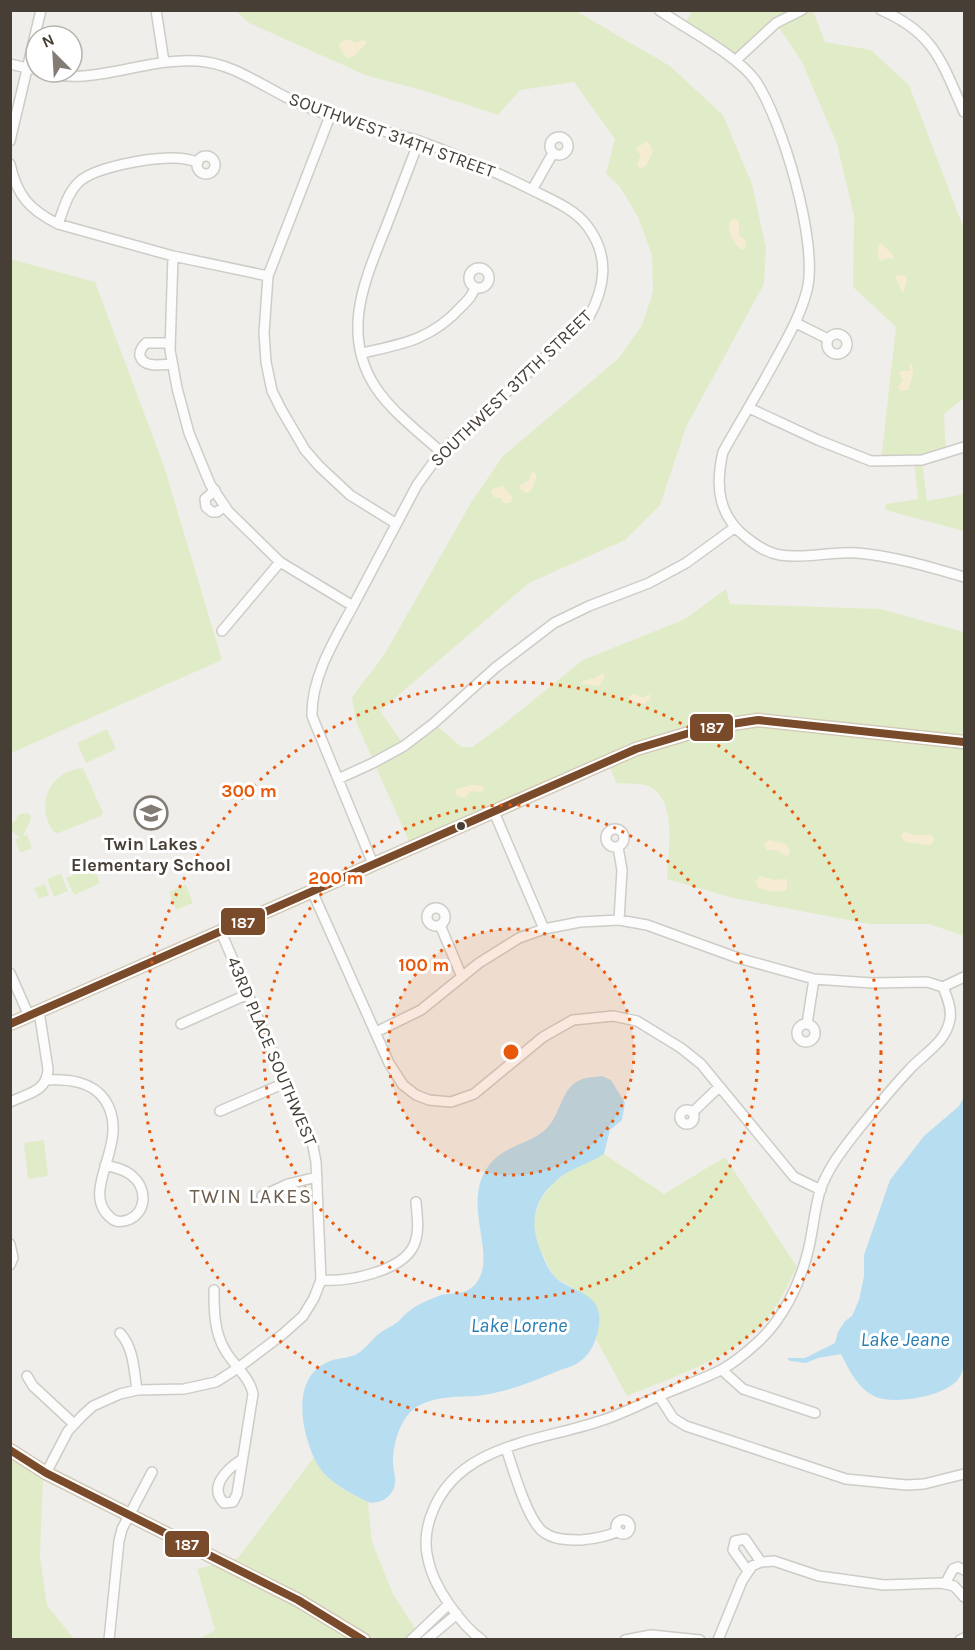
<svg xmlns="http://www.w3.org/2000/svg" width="975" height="1650" font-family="Karla,sans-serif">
<rect width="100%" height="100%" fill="#f0eeea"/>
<path fill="#e0ecc8" d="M236,11H576L670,66L723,115L752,184L766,248L764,284L686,427L660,505L625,540L529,583L380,711L404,745L434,723L461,747H472L500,727L583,660L685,619L726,589L730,604L880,609L964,632V936L929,924H869L780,907L733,898L667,879C668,852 679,795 645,785C636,783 625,784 616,783L608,762L412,848L356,722L352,697L384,655L472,501L503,456L619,358L642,325L653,292L652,255L638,217L620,187L606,174L615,139L574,82L520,90L498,115L422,90L368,76L249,23Z
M692,11H788L791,16L802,11H813L825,42L871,50L909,85L964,229V398L944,414L946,454L922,461L927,501L964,494V531L885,510L886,504L918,499L914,461H881L896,327L853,287L854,216L837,144L802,62L776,23L736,60L683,27Z
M10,259L95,282L164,466L222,660L11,753Z
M107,729L116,749L86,763L77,743Z
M83,768L103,813L101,816L58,833L54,832C34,805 50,771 83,768Z
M24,813L30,814L31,819L23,836L27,835L32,848L20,853L15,840L20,838L11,830V823L15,821L18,815Z
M93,866L100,883L74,895L66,878Z
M61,874L68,891L54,897L47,879Z
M45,884L49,895L39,899L34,888Z
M186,885L193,903L176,910L169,892Z
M44,1140L48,1176L28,1179L24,1143Z
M604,1154L664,1194L725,1157L797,1267C789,1282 782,1298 772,1312C741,1356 675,1376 627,1396L596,1339L599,1322L586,1295L556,1278L550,1270L535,1238L533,1218L541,1199L554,1182L569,1171Z
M314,1457C326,1483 343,1489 368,1502L372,1542L393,1594L422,1639H199L215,1630L197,1569L238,1558Z
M10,1458L43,1478L40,1556L47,1605L74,1639H11Z"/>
<path fill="#f6ecd3" d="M347,39L355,43L363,40L367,42L354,56L348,58L344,55L339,46L341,42Z
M646,141L649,143L653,151L646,166L640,169L637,165L641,156L636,149Z
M734,218L739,222V235L745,240L746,246L743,250C734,246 729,234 729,223Z
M881,243L894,256L893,259L887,258L882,261L878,258V246Z
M897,275L905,276L907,279L904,292L901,291L898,282L895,279Z
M912,364L913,375L908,390L901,391L898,387L903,380L899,373L902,371H910L909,365Z
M534,472L537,476C534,482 534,491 526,493L520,489L519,486L529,480L531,473Z
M503,486L513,498L510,503H504L500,498L494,497L491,493L492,489Z
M603,673L605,677L599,686L582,684L583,681L595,678Z
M635,694L643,698L649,694L651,698L644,704L629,701V696Z
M471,785L483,786L484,790L480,792L471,791L464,798L455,795L457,789Z
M904,831L913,835H932L934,840L931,845H928L906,842L901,837Z
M769,840L786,844L790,850L789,855L786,856L776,850H767L764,844Z
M760,876L774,880L787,879V889L784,891L773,892L758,888L756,881Z"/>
<path fill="#b7ddf1" d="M602,1076L611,1080L625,1103L622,1120L610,1130L604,1154C589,1164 570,1168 557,1180C532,1201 529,1225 542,1254C545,1262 549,1271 555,1277C567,1289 587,1290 596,1305C602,1316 599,1330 595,1341C592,1349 587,1357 579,1362C573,1367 565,1368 558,1371C532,1382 505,1393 476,1396C458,1397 439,1396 422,1404C402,1412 393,1441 393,1462C393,1469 396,1477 395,1484C393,1497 379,1505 368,1502C329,1482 316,1475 305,1431C299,1404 301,1372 330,1361C340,1357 351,1359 360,1352C367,1347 372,1339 380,1333C385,1329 393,1326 399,1321C406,1313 413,1307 424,1302C429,1300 435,1297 441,1295C455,1292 467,1296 477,1282C497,1254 462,1206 487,1168C502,1145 530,1145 547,1128C561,1114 561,1088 580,1080C587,1077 595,1077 602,1076Z
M964,1097V1365C963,1369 962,1374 959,1378C948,1396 895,1405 876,1397C858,1389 849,1370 841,1354L818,1358L806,1363L790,1361L787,1358H805L835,1343L838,1332L845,1321L852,1316L859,1300L864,1276V1255L890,1180L924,1136L959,1106Z"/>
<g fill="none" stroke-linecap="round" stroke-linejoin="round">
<g stroke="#ceccc7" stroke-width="12">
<path id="minor" d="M156,10L164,62
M659,10C686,29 737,55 755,80C782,119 819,244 807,290C801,314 789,335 777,357C760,389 741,420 723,452C715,486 718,516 747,538C757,546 767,553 780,555C805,559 832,551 857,553C893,556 930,567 964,577
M881,10C935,33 942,63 964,112
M736,60L776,23L802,10
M10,64L31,69
M41,72C96,87 144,57 198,61C229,63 255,81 282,95C296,103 312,109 328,115C357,126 389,131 419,141C458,155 496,172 532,190C552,200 575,209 588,227C610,257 605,287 589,317L441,452L417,485L353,606
M330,116L268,276L264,333L266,362L272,391L281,409L305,450L319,466L350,495L395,523
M550 146a9 9 0 1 1 18 0a9 9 0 1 1-18 0Z
M10,141L41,10
M419,141C408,170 397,198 386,227C365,280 340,333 376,388C393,413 419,432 441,452
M197 165a9 9 0 1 1 18 0a9 9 0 1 1-18 0Z
M10,164C17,196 30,210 58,224L173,256L268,276
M532,190L553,153
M58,224C63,211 67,194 78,183C93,167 152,157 175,158C182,158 191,160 198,162
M173,256L170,350L177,388L189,433L210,484L228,511L280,562L353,606C335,639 311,677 312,716L373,864
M469 278a10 10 0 1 1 20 0a10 10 0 1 1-20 0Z
M796,323L828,339
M827 344a10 10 0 1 1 20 0a10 10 0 1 1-20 0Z
M170,343H146C142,347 139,351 140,356C144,369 163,364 172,364
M362,353C404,344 432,339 462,306C468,300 473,295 475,287
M749,408L818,440L871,461L922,460L964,447
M215,490L205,499L206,507L212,512H217L225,506
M222,631L280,562
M338,779L373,763L404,746L434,723L495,668L554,623L589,606L649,583L686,563L734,528
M494,812L544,929
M606 838a9 9 0 1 1 18 0a9 9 0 1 1-18 0Z
M618,847L622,870L619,920
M312,891L389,1063L403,1085L416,1095L429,1100L451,1102L474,1094L543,1037L573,1020L613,1016L637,1021L681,1048L701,1064L794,1177L821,1190
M427 917a9 9 0 1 1 18 0a9 9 0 1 1-18 0Z
M440,925L462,977
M10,973L29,1016
M181,1024L248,994
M807,1024L814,979
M797 1033a9 9 0 1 1 18 0a9 9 0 1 1-18 0Z
M376,1032L421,1010L479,963L519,938L544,929L580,922L619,920L647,925L738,958L814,979L872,983L927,982L943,987L964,977
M47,1080C68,1079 92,1081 105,1100C133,1143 77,1190 111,1218C116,1223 122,1222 128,1220C148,1212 147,1187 131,1175C124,1169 114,1167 105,1165
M10,1102C28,1093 47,1092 48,1069L39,1011
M680 1117a7 7 0 1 1 14 0a7 7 0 1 1-14 0Z
M220,1111L287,1082
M693,1112L719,1087
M262,1196L288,1184L317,1177
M10,1244L13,1258L10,1265
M321,1280C347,1282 402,1272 414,1245C420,1231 417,1216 416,1202
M214,1290C214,1310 214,1332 225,1350C233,1365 250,1377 253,1394L237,1494L233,1502L224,1503C208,1487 227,1469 241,1460
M120,1333C134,1348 134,1371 137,1390
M722,1370L743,1389L815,1413
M27,1376L33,1386L74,1424
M659,1396L673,1418L686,1426L846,1479L906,1485L924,1484L964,1474
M506,1448C513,1469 526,1515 541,1530C552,1540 567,1540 581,1540C592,1539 607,1537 618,1531
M46,1473L68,1431L83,1415L93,1406L120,1394L137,1390L184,1389L216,1382L238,1368L283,1334L303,1316L314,1298L321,1280L316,1162L313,1146L221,932
M616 1527a7 7 0 1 1 14 0a7 7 0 1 1-14 0Z
M748,1571L733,1550L735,1541L745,1539L761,1562
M945,1584L953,1569L958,1567L964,1570
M109,1640L119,1541L122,1529L152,1472
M411,1640L449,1604
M426,1640L457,1614
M482,1640C460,1624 433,1586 428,1559C424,1543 426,1528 432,1513C458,1443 543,1441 603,1420C622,1414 641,1404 659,1396C680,1387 701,1380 721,1370C734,1363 747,1352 758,1342C783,1319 800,1284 808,1251C813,1232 814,1211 820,1191C827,1169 843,1149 857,1131C874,1110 891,1089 909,1070C924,1053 946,1043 950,1019C952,1009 947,997 943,987
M625,1640L651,1635L700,1640
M718,1640L742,1581L752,1566L761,1562L774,1561L819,1576L884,1585L941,1583L954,1586L964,1597
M960,1640L964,1638"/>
</g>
<g stroke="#d3c9b6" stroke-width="15">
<path id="major" d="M10,1024L636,749L706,728L758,720L964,742
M10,1450L46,1473L298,1600L364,1640"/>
</g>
<use href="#minor" stroke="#fdfcfc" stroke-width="9"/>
<use href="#major" stroke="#f1ece3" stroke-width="12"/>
<g stroke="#fff" stroke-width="12">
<path id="bus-1" d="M10,1024L636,749L706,728L758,720L964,742
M10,1450L46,1473L298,1600L363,1640"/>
</g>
<use href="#bus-1" stroke="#7a4b2a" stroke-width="8"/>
</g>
<circle cx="511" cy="1052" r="123" fill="#e8590c" fill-opacity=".12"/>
<g fill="none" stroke="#e8590c" stroke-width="3" stroke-dasharray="3 6">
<circle cx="511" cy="1052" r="123"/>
<circle cx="511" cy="1052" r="247"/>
<circle cx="511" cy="1052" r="370"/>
</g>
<defs>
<g id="school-ring" transform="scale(1.725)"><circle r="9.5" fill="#fff" stroke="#827c74" stroke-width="1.5"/><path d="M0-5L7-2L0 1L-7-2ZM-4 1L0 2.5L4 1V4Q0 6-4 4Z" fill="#827c74"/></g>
</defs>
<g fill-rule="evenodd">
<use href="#school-ring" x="151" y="813"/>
</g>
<circle fill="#473f35" stroke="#fff" stroke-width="2" cx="461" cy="826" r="5"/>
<g text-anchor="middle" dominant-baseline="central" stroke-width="6" stroke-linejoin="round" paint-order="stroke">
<g font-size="18" fill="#473f35" stroke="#fff">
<text transform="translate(392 135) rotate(20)">SOUTHWEST 314TH STREET</text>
<text transform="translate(511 388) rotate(-44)">SOUTHWEST 317TH STREET</text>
<text transform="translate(272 1051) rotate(67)">43RD PLACE SOUTHWEST</text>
</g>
<g font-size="18" font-weight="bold" fill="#473f35" stroke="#fff">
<text x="151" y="844">Twin Lakes<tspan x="151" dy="21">Elementary School</tspan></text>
</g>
<g font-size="20" letter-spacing="1.5" fill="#6b5d4c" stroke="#fff">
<text x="251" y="1196">TWIN LAKES</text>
</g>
<g font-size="20" font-style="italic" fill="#277db2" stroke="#fff">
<text x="519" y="1325">Lake Lorene</text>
<text x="905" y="1339">Lake Jeane</text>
</g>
</g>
<circle cx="511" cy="1052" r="9" fill="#e8590c" stroke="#fff" stroke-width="3"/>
<g font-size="18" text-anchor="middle" font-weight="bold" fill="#e8590c" stroke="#fff" stroke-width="6" stroke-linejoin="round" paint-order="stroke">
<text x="249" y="797">300 m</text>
<text x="336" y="884">200 m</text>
<text x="424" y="971">100 m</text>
</g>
<g stroke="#fff" stroke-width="2">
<rect x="689" y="713" width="45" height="29" rx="6" fill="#7a4b2a"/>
<rect x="220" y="907" width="46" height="29" rx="6" fill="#7a4b2a"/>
<rect x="164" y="1530" width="46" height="28" rx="6" fill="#7a4b2a"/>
</g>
<g font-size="16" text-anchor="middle" font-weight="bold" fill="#fff">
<text x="712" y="733">187</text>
<text x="243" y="928">187</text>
<text x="187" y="1550">187</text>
</g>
<rect width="975" height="1650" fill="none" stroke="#473f35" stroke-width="24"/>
<g transform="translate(54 54) rotate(336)"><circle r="28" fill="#ffffff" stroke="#b5b2ae" stroke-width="1.5"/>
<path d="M0-4.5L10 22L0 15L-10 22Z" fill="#827c74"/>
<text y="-9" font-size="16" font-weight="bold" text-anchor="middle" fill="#473f35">N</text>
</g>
</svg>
